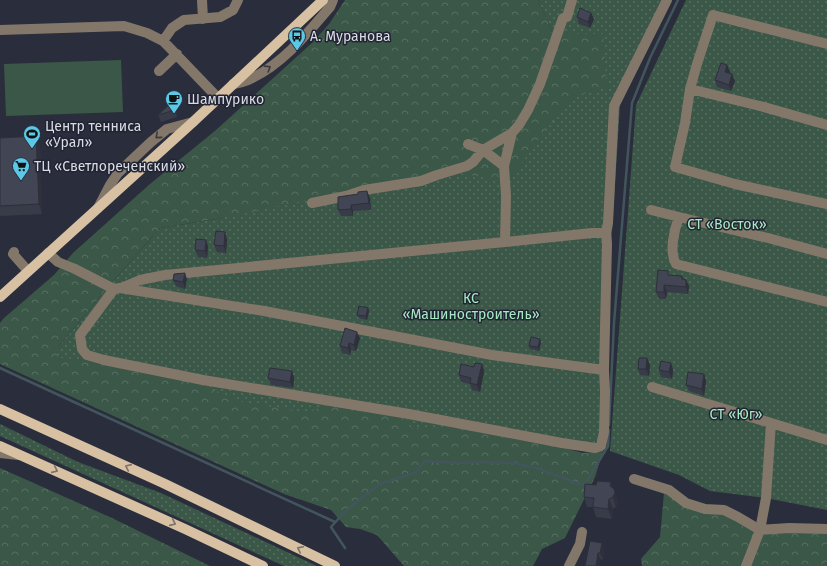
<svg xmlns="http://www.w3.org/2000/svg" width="827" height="566" font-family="'Fira Sans',sans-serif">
<defs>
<pattern id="grass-dots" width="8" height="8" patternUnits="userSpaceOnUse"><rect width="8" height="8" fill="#3b5747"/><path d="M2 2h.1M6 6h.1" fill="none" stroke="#576f61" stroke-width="1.8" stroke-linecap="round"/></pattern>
<pattern id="forest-crowns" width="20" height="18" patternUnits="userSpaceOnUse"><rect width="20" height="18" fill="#3b5747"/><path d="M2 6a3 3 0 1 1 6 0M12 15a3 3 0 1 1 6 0" fill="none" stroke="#576f61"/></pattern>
</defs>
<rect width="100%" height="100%" fill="#2a2e3c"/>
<path fill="url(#grass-dots)" d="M538,0H672L620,105L612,232L603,451L436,442L57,373L58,347L109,286L160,228L222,218L553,33Z
M686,0H827V510L766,498L710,491L679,475L610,451L636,105Z
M0,424L78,462L161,493L317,566H284L0,436Z"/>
<path fill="url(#forest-crowns)" d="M345,0H538L553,33L603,34L607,88L574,96L536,142L516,172L502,181L449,171L222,218L160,228L109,286L58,347V358L104,360L164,371L247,403L306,412L332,404L407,417L410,428L453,429L539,441L583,453L603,451L595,477L565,538L542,549L533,566H404L377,535L360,529L346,527L331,510L284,494L0,364V323L4,318L54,275L73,253L150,184L216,130L313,42L329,24Z
M0,468L112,518L210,566H0Z
M664,493L724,510L760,530L827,529V566H642L641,559L660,537Z"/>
<path fill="#3b5747" d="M121,60L123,112L6,116L4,64Z"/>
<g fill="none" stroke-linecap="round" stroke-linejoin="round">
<path stroke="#42555c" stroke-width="2.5" d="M0,368L335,522
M609,425L614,323L632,103L650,58L678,0
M345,548L331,527L341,516L355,503L380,484L416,472L425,461L458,463L482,462L513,463L537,468L579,484H585L608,446L609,430"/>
<path stroke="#837769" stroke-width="10" d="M202,0L203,19
M0,30L124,26L147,33L163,41L169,47L218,98
M163,41L172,28L184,20L220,17L233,10L238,0
M827,44L713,15L697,64L690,89L685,123L675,167L735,184L827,204
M159,71L177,54
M233,84C238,83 243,82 248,80C281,66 307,34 330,7L333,0
M690,89L760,106L827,125
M468,144L483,150L504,166
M312,203L346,196L364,190L421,181L437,175L467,166L473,162L483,150L512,133
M98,208L110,185L118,173L151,142L167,129L193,122
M651,210L679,217C674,230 669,252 676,264L827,302
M679,217L768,238L827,254
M606,233L608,223L614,106L667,0
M505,242L592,233H606L607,244L604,370L605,391L604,432L601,446L595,448L562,443L409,414L203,380L104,360L87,355L82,349L80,335L114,289L120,288L264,311L492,355L604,370
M14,252L13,254L28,271
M48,253L58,262L75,269L114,289
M121,288L140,280L165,275L505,242L506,196L504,166L512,133L519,125L528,110L540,84L563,18L567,17L572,0
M652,387L827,440
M0,453L18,455
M634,479L669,490L686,503L705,509L724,510L738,517L760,530L789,528L827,529
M569,566L580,544L582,532
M746,566L760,530L766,498L771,423"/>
<path stroke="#d8c0a2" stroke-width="10" d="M0,297L193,122L323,0
M0,409L163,483L335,566
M0,446L185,529L263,566"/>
</g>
<path fill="#383b48" d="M591,13L594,19L590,28L579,24L577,17Z
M727,65L730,72L729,73L735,81L731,91L717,87L715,80Z
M176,107L177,117L161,122L158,115Z
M0,138L40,146L42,214L0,216Z
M370,198L371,210L353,211V216H341L338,210Z
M227,239L226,253L217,252L214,245Z
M208,246L207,258L198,257L195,250Z
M670,275L682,276L684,280L689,286L688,294L667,292L666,299H659L656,292Z
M187,279L185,289L176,286L173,280Z
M368,308L369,311L367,320L359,318L357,315Z
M360,338L356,351L351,350L350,355L342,353L340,346Z
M541,342L539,351L530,349L529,346Z
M671,363L673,370L672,379L661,377L659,370Z
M482,364L484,371L480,392L472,390L470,384L461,382L459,375L474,367Z
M650,365L649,376L640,375L638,369Z
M292,371L294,378L293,388L271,385L268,378Z
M704,374L706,381L704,396L689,391L686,385Z
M596,485L613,488L617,499L618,503L616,507L613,509L612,519L596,517L593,507H587L584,497Z
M602,543L604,550L603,560L600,559L585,566Z"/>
<path fill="#2e303b" d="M591,13L594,19L590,28L588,22Z
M727,65L730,72L728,78L725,72Z
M732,74L735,81L731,91L729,85Z
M174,100L176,107L177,117L175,110Z
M36,136L40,146L42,214L39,204Z
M367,191L370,198L371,210L369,203Z
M351,205L353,211V216L351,209Z
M225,232L227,239L226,253L224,246Z
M206,240L208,246L207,258L205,251Z
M185,273L187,279L185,289L183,282Z
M686,280L689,286L688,294L686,287Z
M664,285L667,292L666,299L664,292Z
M368,308L369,311L367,320L366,316Z
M357,332L360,338L356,351L354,345Z
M540,339L541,342L539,351L538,347Z
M349,343L351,350L350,355L348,348Z
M647,358L650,365L649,376L646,369Z
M671,363L673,370L672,379L669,372Z
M482,364L484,371L480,392L477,385Z
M292,371L294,378L293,388L290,382Z
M704,374L706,381L704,396L702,389Z
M611,482L617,499L618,503L616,507L613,497L610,486Z
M609,499L613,509L612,519L608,509Z
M602,543L604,550L603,560L600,553Z
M598,553L600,559L599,566H596Z"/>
<path fill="#414554" stroke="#2e303b" d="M580,8L591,13L588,22L577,17Z
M721,63L727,65L725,72L732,74L729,85L715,80Z
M174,100L175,110L158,115Z
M36,136L39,204L0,206V138Z
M367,191L369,203L351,205V209L338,210V197L358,194V192Z
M216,231L225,232L224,246L214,245Z
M196,239L206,240L205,251L195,250Z
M658,270L668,271V275L682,276V279L686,280V287L664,285V292H656Z
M185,273L183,282L173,280L174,274Z
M359,306L368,308L366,316L357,315Z
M345,328L357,332L354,345L349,343L348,348L340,346Z
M531,337L540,339L538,347L529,346Z
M639,358H647L646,369H638Z
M661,361L671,363L669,372L659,370Z
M475,363L482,364L477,385L470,383L471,378L459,375L461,364L474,367Z
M270,368L292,371L290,382L268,378Z
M688,372L704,374L702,389L686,385Z
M597,481L611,482L610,486L614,489L615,493L613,497L609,499L608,509L593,507L594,498L584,497L585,484L596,485Z
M590,541L602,543L600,553H598L596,566H585Z"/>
<defs><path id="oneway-chevron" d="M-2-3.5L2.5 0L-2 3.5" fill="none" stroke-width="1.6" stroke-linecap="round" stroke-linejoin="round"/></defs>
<g stroke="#3a3940">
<use href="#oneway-chevron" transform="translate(268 68) rotate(-32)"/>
<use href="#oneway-chevron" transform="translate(158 136) rotate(139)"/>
</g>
<g stroke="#7c726a">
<use href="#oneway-chevron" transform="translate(128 467) rotate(-156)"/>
<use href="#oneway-chevron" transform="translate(55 470) rotate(24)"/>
<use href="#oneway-chevron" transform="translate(173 523) rotate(24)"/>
<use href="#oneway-chevron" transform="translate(300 549) rotate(-154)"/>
</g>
<defs>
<g id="bus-pin" transform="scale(0.9)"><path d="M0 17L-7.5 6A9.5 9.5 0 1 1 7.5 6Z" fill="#5bc8e6" stroke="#212432"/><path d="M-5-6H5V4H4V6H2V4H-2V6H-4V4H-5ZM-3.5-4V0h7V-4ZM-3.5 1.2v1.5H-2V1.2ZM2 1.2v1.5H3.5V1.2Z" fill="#111"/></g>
<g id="cafe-pin" transform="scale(0.9)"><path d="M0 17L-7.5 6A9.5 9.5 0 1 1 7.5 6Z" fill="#5bc8e6" stroke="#212432"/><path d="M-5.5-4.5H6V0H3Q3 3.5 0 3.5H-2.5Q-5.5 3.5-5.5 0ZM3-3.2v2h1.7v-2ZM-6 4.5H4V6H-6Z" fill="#111"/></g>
<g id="stadium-pin" transform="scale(0.9)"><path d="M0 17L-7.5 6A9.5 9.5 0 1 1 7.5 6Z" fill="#5bc8e6" stroke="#212432"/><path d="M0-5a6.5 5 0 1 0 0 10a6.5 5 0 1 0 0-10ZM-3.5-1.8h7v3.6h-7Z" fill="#111"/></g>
<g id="supermarket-pin" transform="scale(0.9)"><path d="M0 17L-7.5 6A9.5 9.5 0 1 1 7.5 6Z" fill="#5bc8e6" stroke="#212432"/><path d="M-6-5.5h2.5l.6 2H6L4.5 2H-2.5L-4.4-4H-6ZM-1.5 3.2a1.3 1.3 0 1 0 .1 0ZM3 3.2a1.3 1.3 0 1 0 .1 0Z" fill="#111"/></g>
</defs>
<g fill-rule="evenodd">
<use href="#bus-pin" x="297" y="36"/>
<use href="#cafe-pin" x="174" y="99"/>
<use href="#stadium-pin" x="32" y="134"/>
<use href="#supermarket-pin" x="21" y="166"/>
</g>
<g text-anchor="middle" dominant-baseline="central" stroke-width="3" stroke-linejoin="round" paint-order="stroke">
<g font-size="14" fill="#d9dce5" stroke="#212432" text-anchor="start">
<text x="310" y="36">А. Муранова</text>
<text x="187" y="99">Шампурико</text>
<text x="45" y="126">Центр тенниса<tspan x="45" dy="16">«Урал»</tspan></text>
<text x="34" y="166">ТЦ «Светлореченский»</text>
</g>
<g font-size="14" fill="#a6eac3" stroke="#212432">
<text x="727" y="224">СТ «Восток»</text>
<text x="471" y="298">КС<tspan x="471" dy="16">«Машиностроитель»</tspan></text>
<text x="736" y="414">СТ «Юг»</text>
</g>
</g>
</svg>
